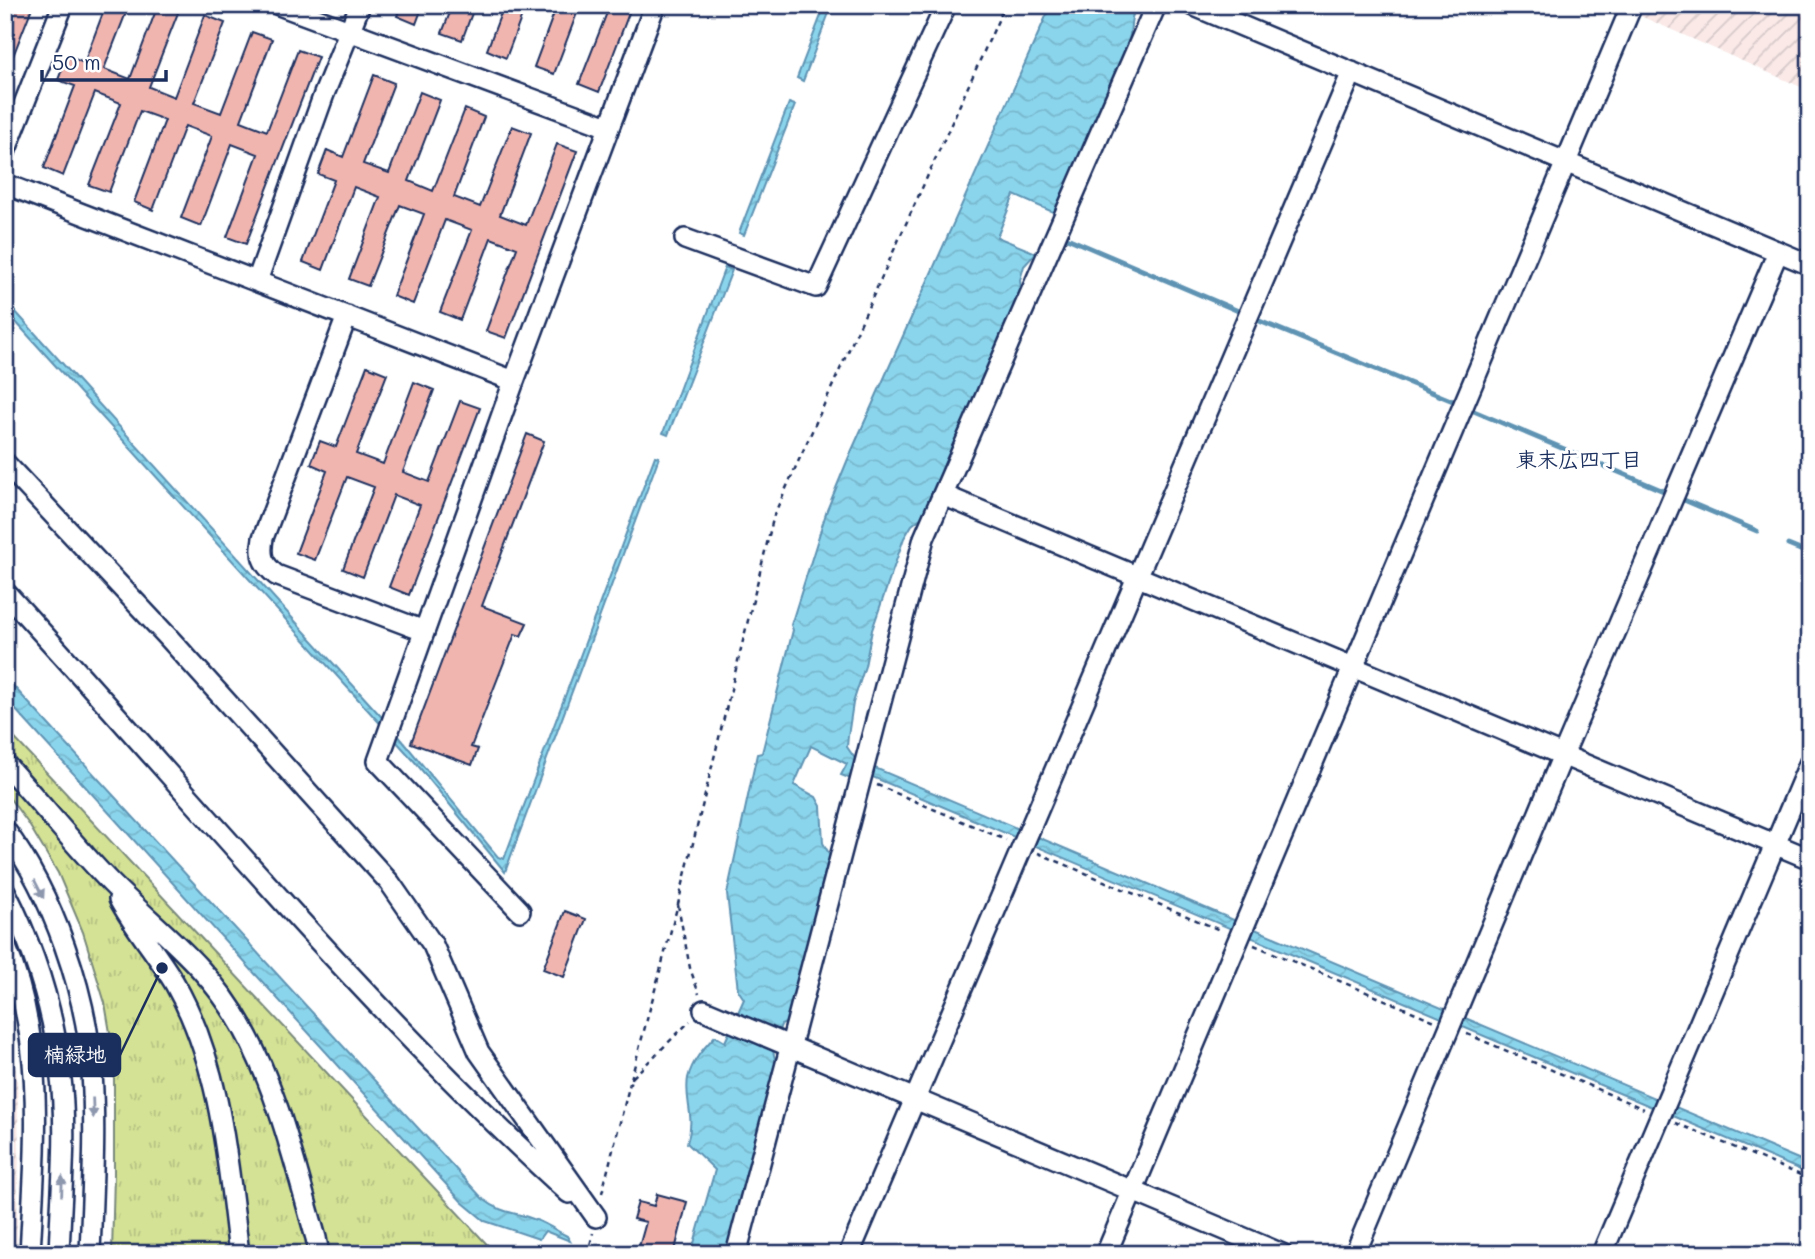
<svg xmlns="http://www.w3.org/2000/svg" width="1815" height="1259" font-family="Mali,'Klee One',sans-serif">
<defs>
<pattern id="industrial-furrows" width="10" height="10" patternUnits="userSpaceOnUse" patternTransform="scale(1.75)"><rect width="10" height="10" fill="#fae9e7"/><path d="M-1 1l2-2M0 10L10 0M9 11l2-2" fill="none" stroke="#d6c8c9"/></pattern>
<pattern id="park-tufts" width="24" height="20" patternUnits="userSpaceOnUse" patternTransform="scale(1.75)"><rect width="24" height="20" fill="#d4e295"/><path d="M3 7l-1-3M5 7V3M7 7l1-3M15 17l-1-3M17 17v-4M19 17l1-3" fill="none" stroke="#b5c283"/></pattern>
<pattern id="water-waves" width="16" height="10" patternUnits="userSpaceOnUse" patternTransform="scale(1.75)"><rect width="16" height="10" fill="#8bd5ec"/><path d="M0 5q4-4 8 0t8 0" fill="none" stroke="#77b7cd"/></pattern>
</defs>
<rect width="100%" height="100%" fill="#fff"/>
<filter id="ink" filterUnits="userSpaceOnUse"><feTurbulence type="fractalNoise" baseFrequency=".0143" numOctaves="2"/><feDisplacementMap in="SourceGraphic" scale="14" xChannelSelector="R" yChannelSelector="G"/><feConvolveMatrix kernelMatrix="1 2 1 2 8 2 1 2 1" color-interpolation-filters="sRGB"/></filter>
<g filter="url(#ink)">
<path fill="url(#industrial-furrows)" d="M1639,5H1810V91L1636,14Z
M5,1011L17,1077L19,1150L16,1254H5Z"/>
<path fill="url(#park-tufts)" stroke="#78887a" stroke-width="2" d="M5,728L496,1254H112L114,1174V1056L105,1003L83,932L58,873L28,823L5,792Z"/>
<path fill="url(#water-waves)" stroke="#5e93b3" stroke-width="2" d="M825,5H832L803,81L797,78Z
M1051,5H1142C1129,14 1132,21 1130,35C1129,43 1125,50 1123,57L1055,213L1014,195L997,237L1036,253L1024,266L1020,280L1021,289L936,490L922,517L912,525L904,538L872,630L865,666L853,703L848,736L847,747L856,760L1810,1164V1174L854,769L851,779L841,775L847,764L811,746L794,785L816,797L821,806L823,843L831,857L788,1022L781,1025L772,1047L777,1067L726,1254H691L715,1170L687,1143C696,1116 684,1101 688,1078C692,1061 703,1049 715,1036L725,1042L744,999L738,990L727,894L757,754L762,753L793,630L791,625L827,510L848,459Z
M789,103L795,105L744,235L739,233Z
M725,267L732,270L668,435L663,433Z
M5,300L397,734L498,857L504,859L655,456L659,457L505,872L415,762L5,310Z
M5,677L483,1199C504,1215 514,1211 536,1220C547,1224 557,1231 567,1236L570,1241L545,1231L539,1239L485,1221L462,1202L5,698Z"/>
<g fill="none" stroke-linecap="round" stroke-linejoin="round">
<path stroke="#5e93b3" stroke-width="5" d="M1598,5L1618,13
M1067,238L1243,313
M1257,320L1453,401
M1469,409L1666,492
M1684,500L1757,531
M1788,545L1810,554"/>
</g>
<path fill="#f0b5af" stroke="#1b2f5e" stroke-width="2" d="M10,5H33L6,74L5,18Z
M106,5H129L104,69L130,79L158,5H181L149,87L174,97L205,15L225,23L194,103L221,113L252,32L272,39L241,121L267,131L298,50L318,57L246,244L227,237L258,154L232,144L201,226L181,218L212,136L185,126L153,210L134,202L165,120L140,111L109,192L89,185L121,103L95,93L63,176L44,168L75,86L58,80L67,56L84,63Z
M401,5H423L416,24L397,16Z
M453,5H475L462,40L442,33Z
M504,5H526L506,58L487,50Z
M557,5H580L554,74L534,67Z
M610,5H632L599,92L579,84Z
M374,75L394,83L363,164L389,173L420,92L440,100L409,181L433,191L465,109L484,117L454,197L480,207L512,126L531,133L500,215L526,225L557,144L577,151L506,338L486,331L517,248L491,238L460,320L440,312L472,230L445,220L413,304L393,296L424,214L400,205L368,286L349,279L380,197L354,187L323,270L303,262L334,180L318,174L327,150L343,157Z
M367,366L387,374L356,454L383,464L414,382L434,390L403,472L429,482L460,401L480,408L409,595L389,587L420,505L394,495L363,577L343,569L374,487L347,477L315,560L296,553L327,471L311,464L320,441L336,447Z
M527,434L544,441L482,606L527,623L521,636L515,634L471,747L478,749L472,765L411,743Z
M565,911L586,919L564,977L543,969Z
M657,1194L687,1202L674,1254H637L646,1222L633,1219L638,1202L654,1206Z"/>
<g fill="none" stroke-linecap="round" stroke-linejoin="round">
<g stroke="#1b2f5e" stroke-width="24">
<path id="minor" d="M279,5L608,127
M1192,5L1810,265
M5,152L63,5
M5,184L514,381
M685,239L816,287L946,5
M257,281L324,94L360,5
M347,316L263,538C260,556 262,563 276,575L424,631
M5,463L168,637L390,883L433,945L479,1052L596,1217
M943,495L1810,859
M5,592C191,794 365,1008 569,1193
M5,764C41,803 74,845 111,883C159,931 209,966 243,1028C279,1093 295,1166 316,1238L319,1254
M5,830C53,895 87,993 92,1073C96,1133 92,1193 90,1254
M5,891C34,948 53,1007 60,1070C68,1131 61,1193 59,1254
M119,899C135,929 158,955 175,984C221,1065 228,1164 239,1254
M520,911L378,761L514,381L655,5
M5,945C47,1043 35,1151 30,1254
M704,1010L1282,1254
M736,1254L924,538L1156,5
M849,1254L1352,72
M1106,1254L1632,5
M1355,1254L1563,755L1778,252
M1602,1254L1810,762"/>
</g>
<path stroke="#1b2f5e" stroke-width="2.5" stroke-dasharray="5 5" stroke-linecap="butt" d="M877,785L1006,840
M1038,853L1222,931
M678,905L690,968L699,994
M1254,945L1435,1021
M1467,1034L1644,1109
M631,1079L678,904L774,515L1005,5
M1676,1123L1810,1179
M602,1193L631,1079L690,1021
M588,1254L593,1233"/>
<use href="#minor" stroke="#fff" stroke-width="19"/>
</g>
<defs><path id="oneway-solid" d="M-6-.8H1V-3.2L6.5 0L1 3.2V.8H-6Z" transform="scale(1.75)"/></defs>
<g fill="#8d97ae">
<use href="#oneway-solid" transform="translate(39 889) rotate(63)"/>
<use href="#oneway-solid" transform="translate(93 1108) rotate(88)"/>
<use href="#oneway-solid" transform="translate(62 1186) rotate(-88)"/>
</g>
</g>
<g text-anchor="middle" dominant-baseline="central" stroke-width="6" stroke-linejoin="round" paint-order="stroke">
<g font-size="21" font-weight="bold" fill="#1b2f5e" stroke="#fff">
<text x="1579" y="458">東末広四丁目</text>
</g>
</g>
<path fill="none" stroke="#1b2f5e" stroke-width="2.5" d="M162 968L120 1055"/>
<circle fill="#1b2f5e" stroke="#fff" stroke-width="2.5" cx="162" cy="968" r="7"/>
<rect fill="#1b2f5e" stroke="#1b2f5e" stroke-width="2.5" x="29" y="1034" width="91" height="42" rx="7"/>
<g font-size="21" text-anchor="middle" font-weight="bold" fill="#fff">
<text x="75" y="1062">楠緑地</text>
</g>
<rect width="1815" height="1259" fill="none" stroke="#fff" stroke-width="28"/>
<rect x="14" y="14" width="1787" height="1231" fill="none" stroke="#1b2f5e" stroke-width="2.5" filter="url(#ink)"/>
<path d="M42 70v10h124v-10" fill="none" stroke="#1b2f5e" stroke-width="3.5"/>
<text x="52" y="70" font-size="21" fill="#1b2f5e" stroke="#ffffff" stroke-width="5" paint-order="stroke">50 m</text>
</svg>
